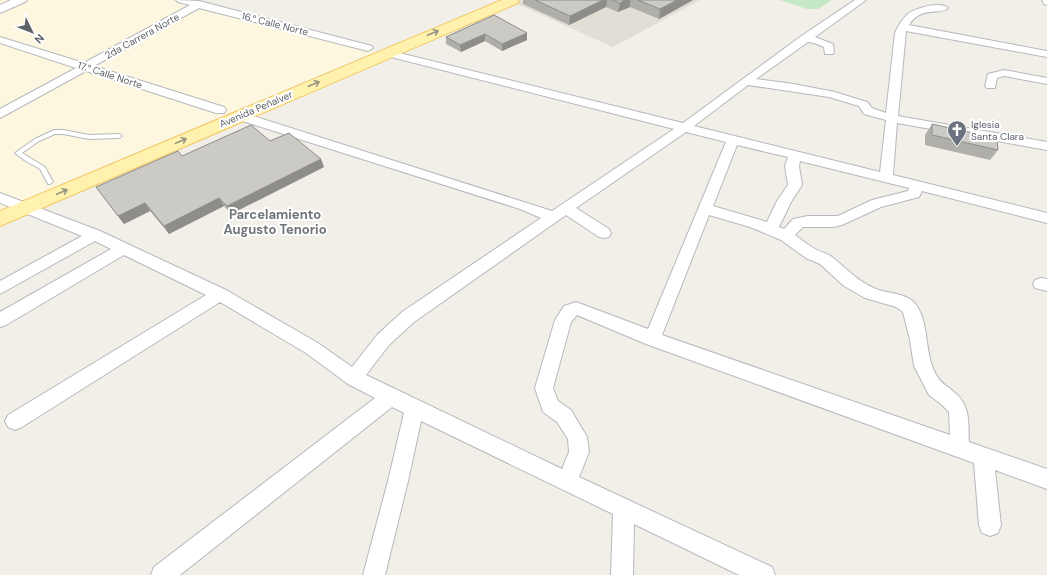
<svg xmlns="http://www.w3.org/2000/svg" width="1047" height="575" font-family="'DM Sans',sans-serif">
<rect width="100%" height="100%" fill="#f1efe8"/>
<path fill="#fef7e0" d="M0,0H170L374,52L0,210Z"/>
<path fill="#e1ded6" d="M522,0H700L613,47L515,3Z"/>
<path fill="#c5e8c5" d="M780,0H832L818,9H807Z"/>
<g fill="none" stroke-linecap="round" stroke-linejoin="round">
<g stroke="#b5b8bc" stroke-width="2">
<path id="service" d="M54,130H63L89,135L119,134L122,136L119,138L89,139L63,134H55L39,141L22,153L45,167L53,182L50,184H48L40,169L24,160L15,153L35,139Z"/>
</g>
<g stroke="#b5b8bc" stroke-width="2">
<path id="minor" d="M176,0L199,1L372,46L373,48L368,51L199,8L94,66L224,107L226,110L224,113H216L86,71L0,118V109L76,68L0,43V37L84,63L190,5L178,2Z
M855,0H866L815,37L833,44L834,52L833,54H825L824,47L814,43L808,42L756,79L793,84L835,92L867,102L872,108L886,113L895,33C898,26 902,19 908,14C915,8 941,1 948,8C939,16 922,5 909,25L1047,51V57L906,31L898,116L1047,142V150L897,123L893,175L1047,213V223L922,191L919,197L881,207L842,225L833,227H803L795,235C802,240 808,245 815,249C820,252 827,253 832,257C846,268 858,282 876,289C889,294 909,293 917,306C930,327 924,356 937,376C941,384 948,386 954,392C971,406 968,422 969,442L1047,469V489L995,470L1001,525L998,533L990,536L982,533L979,525L974,463L646,344L577,315L571,322L553,388L558,401L571,410L587,437L589,452L579,477L772,567L775,575H739L634,524L633,575H611L613,514L421,421L408,481L385,575H363L388,481L404,413L392,407L180,575H151L154,567L375,398L348,384L306,353L220,302L22,427L15,430L8,427L5,421L8,415L206,295L124,255L6,325L0,327V312L111,249L95,241L0,294V281L82,236L0,203V193L100,231L226,290L318,343L352,367L377,335L402,312L541,218L520,209L236,119L234,116L236,113H244L552,211L674,129L383,55L382,53L383,51L387,50L683,123L800,37ZM748,85L829,97L859,106L864,114L886,120L880,172L694,126ZM686,132L726,142L648,329L576,302L564,306L555,320L535,388L543,412L557,422L568,439L569,452L562,469L366,375L389,345L414,322L566,215L599,237L604,238L609,237L611,233L609,229L576,208ZM737,145L788,157L785,166L788,185L777,201L767,222L713,206ZM800,161L909,188L908,191L872,200L838,216H808L793,219L784,229L779,227L791,202L802,185L799,166ZM709,215L750,227L781,240L806,258L820,264L844,286L865,298L896,307L903,312L910,340L914,366L929,395L941,404L949,412L950,435L662,335Z
M1042,0H1047V5L1044,4Z
M1004,70L1047,78V84L1004,76L997,78L995,88H987L985,86L988,74Z
M1041,278L1047,279V291L1035,288L1033,284L1035,280Z"/>
</g>
<g stroke="#b5b8bc" stroke-width="2">
<path id="tertiary" d="M11,0H27L25,2L0,13V5Z"/>
</g>
<g stroke="#f2c960" stroke-width="2">
<path id="primary" d="M502,0H519L518,3L0,226V211Z"/>
</g>
<use href="#service" fill="#fff" fill-rule="evenodd"/>
<use href="#minor" fill="#fff" fill-rule="evenodd"/>
<use href="#tertiary" fill="#fff" fill-rule="evenodd"/>
<use href="#primary" fill="#fff2af" fill-rule="evenodd"/>
</g>
<path fill="#afaea9" d="M523,0H693L659,19L630,7L618,12L606,7L569,25L523,4Z
M494,15L527,33V40L502,51L485,41L461,52L446,44V37Z
M932,124L998,150L990,160L925,145V135Z
M270,141L324,167L231,214L224,206L169,234L150,211L124,224L96,187L182,156Z"/>
<path fill="#8f8d8a" d="M603,0H607L606,7L569,25L570,16Z
M625,0H630V7L618,12L620,3Z
M677,0H693L659,19L660,9Z
M527,33V40L502,51V44Z
M485,34V41L461,52L460,45Z
M321,159L324,167L231,214L227,206Z
M219,198L224,206L169,234L164,226Z
M145,203L150,211L124,224L118,216Z"/>
<path fill="#cccac5" stroke="#8f8d8a" d="M535,0H603L570,16Z
M612,0H625L620,3Z
M638,0H677L660,9Z
M494,15L527,33L502,44L485,34L460,45L446,37Z
M932,124L997,138L998,150L932,135Z
M251,125L270,141L289,133L321,159L227,206L219,198L164,226L145,203L118,216L96,187L178,151L182,156Z"/>
<defs><path id="oneway-shaft" d="M-6 0H5M1.5-3L5.5 0L1.5 3" fill="none" stroke-width="1.6" stroke-linecap="round" stroke-linejoin="round"/></defs>
<g stroke="#979581">
<use href="#oneway-shaft" transform="translate(433 33) rotate(-23)"/>
<use href="#oneway-shaft" transform="translate(314 84) rotate(-23)"/>
<use href="#oneway-shaft" transform="translate(181 141) rotate(-23)"/>
<use href="#oneway-shaft" transform="translate(62 192) rotate(-23)"/>
</g>
<defs>
<g id="church-pin" transform="scale(1)"><path d="M0 17L-7.5 6A9.5 9.5 0 1 1 7.5 6Z" fill="#6b7280" stroke="#fff"/><path d="M-1.2-6h2.4v3.5h3.3v2.4h-3.3V6h-2.4V-.1h-3.3v-2.4h3.3Z" fill="#fff"/></g>
</defs>
<g fill-rule="evenodd">
<use href="#church-pin" x="957" y="130"/>
</g>
<g text-anchor="middle" dominant-baseline="central" stroke-width="4" stroke-linejoin="round" paint-order="stroke">
<g font-size="10" fill="#5f6368" stroke="#fff">
<text transform="translate(275 24) rotate(14)">16.° Calle Norte</text>
<text transform="translate(142 36) rotate(-29)">2da Carrera Norte</text>
<text transform="translate(110 75) rotate(18)">17.° Calle Norte</text>
<text transform="translate(256 109) rotate(-23)">Avenida Peñalver</text>
</g>
<g font-size="10" fill="#5b616d" stroke="#fff" text-anchor="start">
<text x="971" y="124">Iglesia<tspan x="971" dy="12">Santa Clara</tspan></text>
</g>
<g font-size="13" font-weight="bold" fill="#70757a" stroke="#fff">
<text x="275" y="214">Parcelamiento<tspan x="275" dy="15">Augusto Tenorio</tspan></text>
</g>
</g>
<g transform="translate(32 32) rotate(133)" stroke="#ffffff" stroke-width="3" paint-order="stroke">
<path d="M0-3L7 15L0 10L-7 15Z" fill="#5f6368"/>
<text y="-6" font-size="11" font-weight="bold" text-anchor="middle" fill="#5f6368">N</text>
</g>
</svg>
